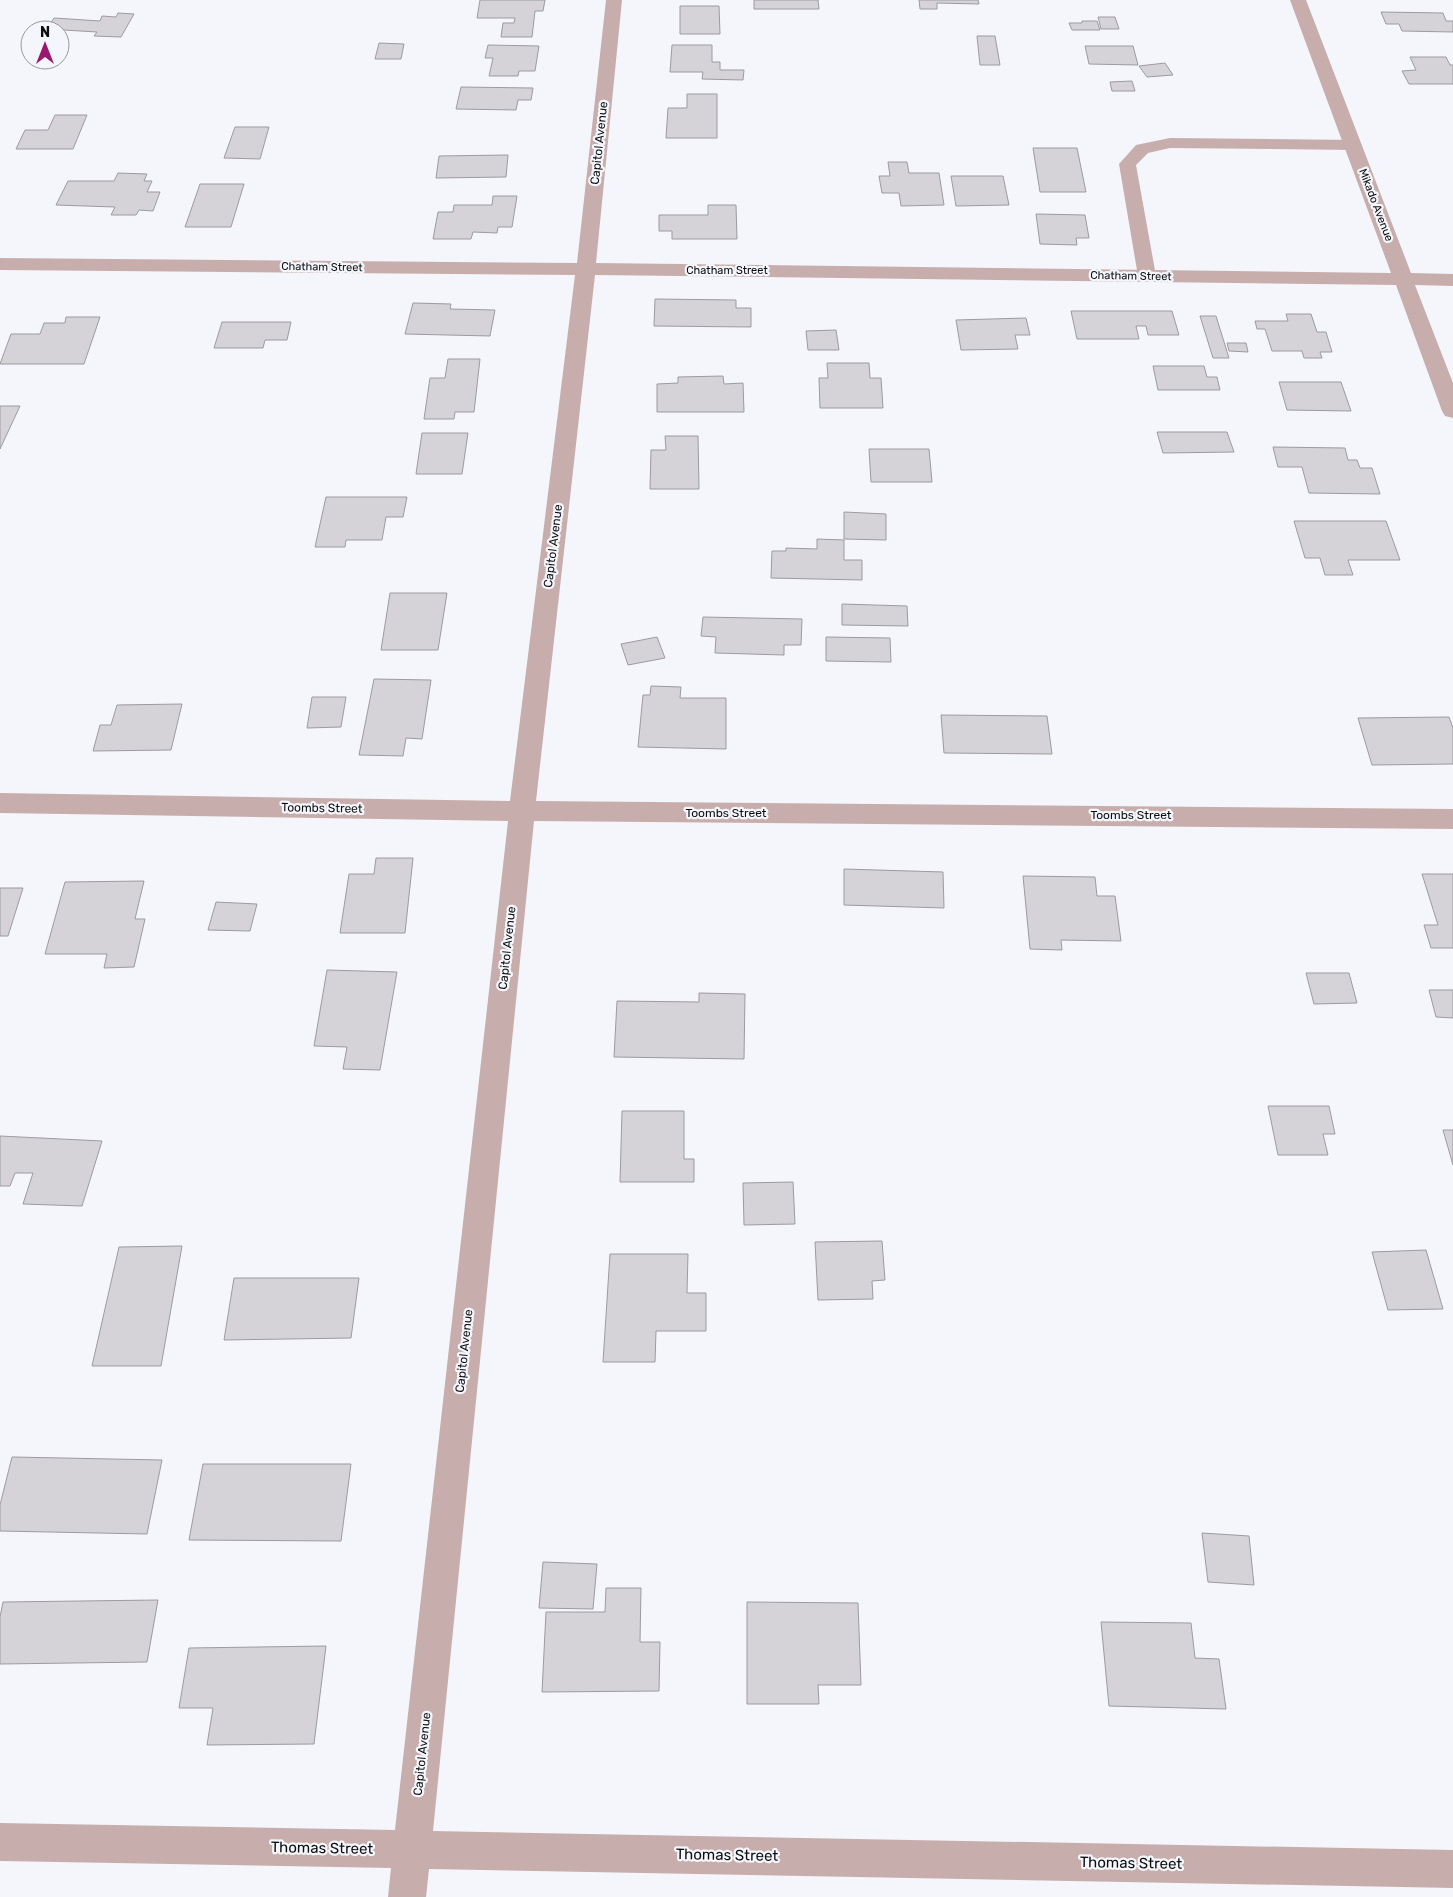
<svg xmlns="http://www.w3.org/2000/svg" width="1453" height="1897" font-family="Rubik,sans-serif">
<rect width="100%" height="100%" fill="#f4f6fb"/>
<path fill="#d5d3d7" stroke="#9c9b9f" d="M480,0H545L543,11H535L532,37H501L503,23H514L515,18H477Z
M754,0H818L819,9H754Z
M919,0H978L979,4L937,3V9H920Z
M680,6H719L720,34H680Z
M1381,12L1443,13L1446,21H1453V32L1402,31L1399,24H1386Z
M118,13L134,14L121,37L94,36L97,32L47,29L54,18L100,21L102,16L116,17Z
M1098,17H1115L1119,29H1101Z
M1082,21H1097L1100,30H1072L1069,23H1082Z
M977,36H995L1000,65H980Z
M379,43L404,44L401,59H375Z
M488,45L539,46L535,71H519L518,76H489L493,58H485Z
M672,45H712V62H720V70H744L743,80L702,79L703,72H670Z
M1085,46H1133L1138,65L1089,64Z
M1410,57H1446L1450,65H1453V84H1409L1402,71L1416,70Z
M1165,63L1173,75L1147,77L1139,66Z
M1132,81L1135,91H1112L1110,82Z
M461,87L533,88L531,100H518L516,110L456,109Z
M687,94H717V138H666L668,108H687Z
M55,115H87L73,149H16L25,130H48Z
M235,127H269L260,159L224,158Z
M1033,148H1077L1086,192H1040Z
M508,155L506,177L436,178L439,156Z
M888,162H907L909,173H939L944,205L901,206L899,193H882L879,176H890Z
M118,173L147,174L144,181H152L147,192H160L153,211L139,210L136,215H111L115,207L56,205L68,181H114Z
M951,176H1003L1009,205L956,206Z
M200,184H244L231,227H185Z
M493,196H517L512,227H498L497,233L473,232L471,239H433L438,212H453L454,205H492Z
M708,205H736L737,239H672V231H659V215H708Z
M1036,214L1085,215L1089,238H1076L1077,245L1040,244Z
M655,299L736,300V308H751V327L654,326Z
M413,303L451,304L450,309L495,310L490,336L405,334Z
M1071,311H1172L1179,335H1148L1146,326H1136L1139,339H1077Z
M1286,314H1311L1317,332H1326L1332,352H1320L1322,358H1304L1302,351H1272L1265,329H1257L1255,321H1288Z
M1200,316H1216L1229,358H1213Z
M66,317H100L84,364H0L11,334H40L44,323H65Z
M1026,318L1030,335H1015L1018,349L961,350L956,320Z
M222,322H291L287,340H265L263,348H214Z
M836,330L839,350H808L806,331Z
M1227,343H1246L1248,352L1229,351Z
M448,359H480L474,412H455L454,419H424L430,378H445Z
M827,363H869L870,378H881L883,408H820L819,378H828Z
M1153,366H1204L1207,377H1217L1220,390H1158Z
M723,376L724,384L743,383L744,412H657V384L678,383V377Z
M1279,382H1341L1351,411L1287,410Z
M0,406H20L0,449Z
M1157,432H1227L1234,452L1163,453Z
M422,433H468L462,474H416Z
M665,436H698L699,489H650L651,450H666Z
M1273,447L1345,448L1348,460H1357L1360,468H1372L1380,494L1309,493L1302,467H1278Z
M869,449H929L932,482H871Z
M326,497H407L403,517H386L382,540H346L345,547H315Z
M844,512L886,514V540L844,539Z
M1294,521H1386L1400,560H1348L1353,575H1325L1320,558H1305Z
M817,539L844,540V560H862V580L771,578L772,551H786V548L817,549Z
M390,593H447L438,650H381Z
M842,604L907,606L908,626L842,625Z
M703,617L802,619L801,645H784V655L715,653L716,637L701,636Z
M657,637L665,658L628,665L621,644Z
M826,637L890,638L891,662L826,661Z
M374,679L431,680L422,739L406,738L403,756L359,755Z
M651,686L681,687L680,698H726V749L638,747L643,695H650Z
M312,697H346L341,727L307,728Z
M182,704L171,750L93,751L100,725H111L117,705Z
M941,715L1047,716L1052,754L944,753Z
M1449,717L1453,728V764L1372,765L1358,718Z
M376,858H413L405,933H340L349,874H374Z
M844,869L943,872L944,908L844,905Z
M1422,874H1453V948H1431L1424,925H1438Z
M1023,876L1095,877L1097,896H1115L1121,941L1061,940L1062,950L1030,949Z
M144,881L135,919H145L134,967L104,968L107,954H45L65,882Z
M0,888H23L8,936H0Z
M216,902L257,904L250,931L208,930Z
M327,970L397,972L380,1070L343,1069L347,1047L314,1046Z
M1306,973H1349L1357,1003L1314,1004Z
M1429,990H1453V1018L1436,1017Z
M699,993L745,994L744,1059L614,1057L617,1001L699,1002Z
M1268,1106H1329L1335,1134H1323L1328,1155H1278Z
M622,1111H684V1159H694V1182H620Z
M1443,1130H1453V1165Z
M0,1136L102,1141L82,1206L23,1204L33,1173H15L10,1186H0Z
M793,1182L795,1224L744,1225L743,1183Z
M882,1241L885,1280L872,1281L873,1299L818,1300L815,1242Z
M182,1246L161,1366H92L119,1247Z
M1426,1250L1443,1309L1388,1310L1372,1252Z
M610,1254H688L687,1293H706V1331H656L655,1362H603Z
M234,1278H359L351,1338L224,1340Z
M12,1457L162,1460L147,1534L0,1531V1505Z
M203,1464H351L341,1541L189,1540Z
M1202,1533L1249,1536L1254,1585L1208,1582Z
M543,1562L597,1564L593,1609L539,1608Z
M606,1588H641L640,1642H660L659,1691L542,1692L546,1612H605Z
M158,1600L147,1662L0,1664V1617L3,1602Z
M747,1602L858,1603L861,1685H818L819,1704H747Z
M1101,1622L1191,1623L1195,1658L1219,1659L1226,1709L1109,1706Z
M326,1646L314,1744L207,1745L213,1708H179L189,1648Z"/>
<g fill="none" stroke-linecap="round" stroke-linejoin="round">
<path fill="#c7aeac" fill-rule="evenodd" d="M1170,138L1353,140L1359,142L1361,145L1359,148L1353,150L1170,148L1148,153L1136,165L1156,276L1153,280L1147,281L1141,280L1138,276L1119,164L1136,145Z"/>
<path fill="#c7aeac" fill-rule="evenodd" d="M606,0H622L596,263L1391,273L1290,0H1306L1411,273L1453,274V286L1415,285L1453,383V418L1445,416L1442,411L1396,285L595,275L536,801L1453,809V829L534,821L433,1831L1453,1850V1888L429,1869L426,1897H388L391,1868L0,1861V1823L395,1830L508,821L0,813V793L510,801L575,275L0,270V258L577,263Z"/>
</g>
<g text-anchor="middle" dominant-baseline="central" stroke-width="4.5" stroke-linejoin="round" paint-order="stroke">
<g font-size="11" fill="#0d0e0f" stroke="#f4f6fb">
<text transform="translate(1376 205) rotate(69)">Mikado Avenue</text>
<text transform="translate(322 267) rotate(1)">Chatham Street</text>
<text x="727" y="270">Chatham Street</text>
<text transform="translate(1131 276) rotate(1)">Chatham Street</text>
</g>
<g font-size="12" fill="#0d0e0f" stroke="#f4f6fb">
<text transform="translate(599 143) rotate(-84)">Capitol Avenue</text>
<text transform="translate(553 546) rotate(-83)">Capitol Avenue</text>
<text transform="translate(322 808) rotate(1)">Toombs Street</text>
<text x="726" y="813">Toombs Street</text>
<text x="1131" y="815">Toombs Street</text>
<text transform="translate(507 948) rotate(-84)">Capitol Avenue</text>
<text transform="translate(464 1351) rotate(-84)">Capitol Avenue</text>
<text transform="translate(422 1754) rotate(-84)">Capitol Avenue</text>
</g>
<g font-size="15" fill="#0d0e0f" stroke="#f4f6fb">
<text transform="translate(322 1848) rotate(1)">Thomas Street</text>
<text transform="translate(727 1855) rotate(1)">Thomas Street</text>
<text transform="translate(1131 1863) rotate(1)">Thomas Street</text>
</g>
</g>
<g transform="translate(45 45)"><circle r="24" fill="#f4f6fb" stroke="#98999d"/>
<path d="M0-4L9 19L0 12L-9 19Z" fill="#99196f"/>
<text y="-8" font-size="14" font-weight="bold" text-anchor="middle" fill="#0d0e0f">N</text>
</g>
</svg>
